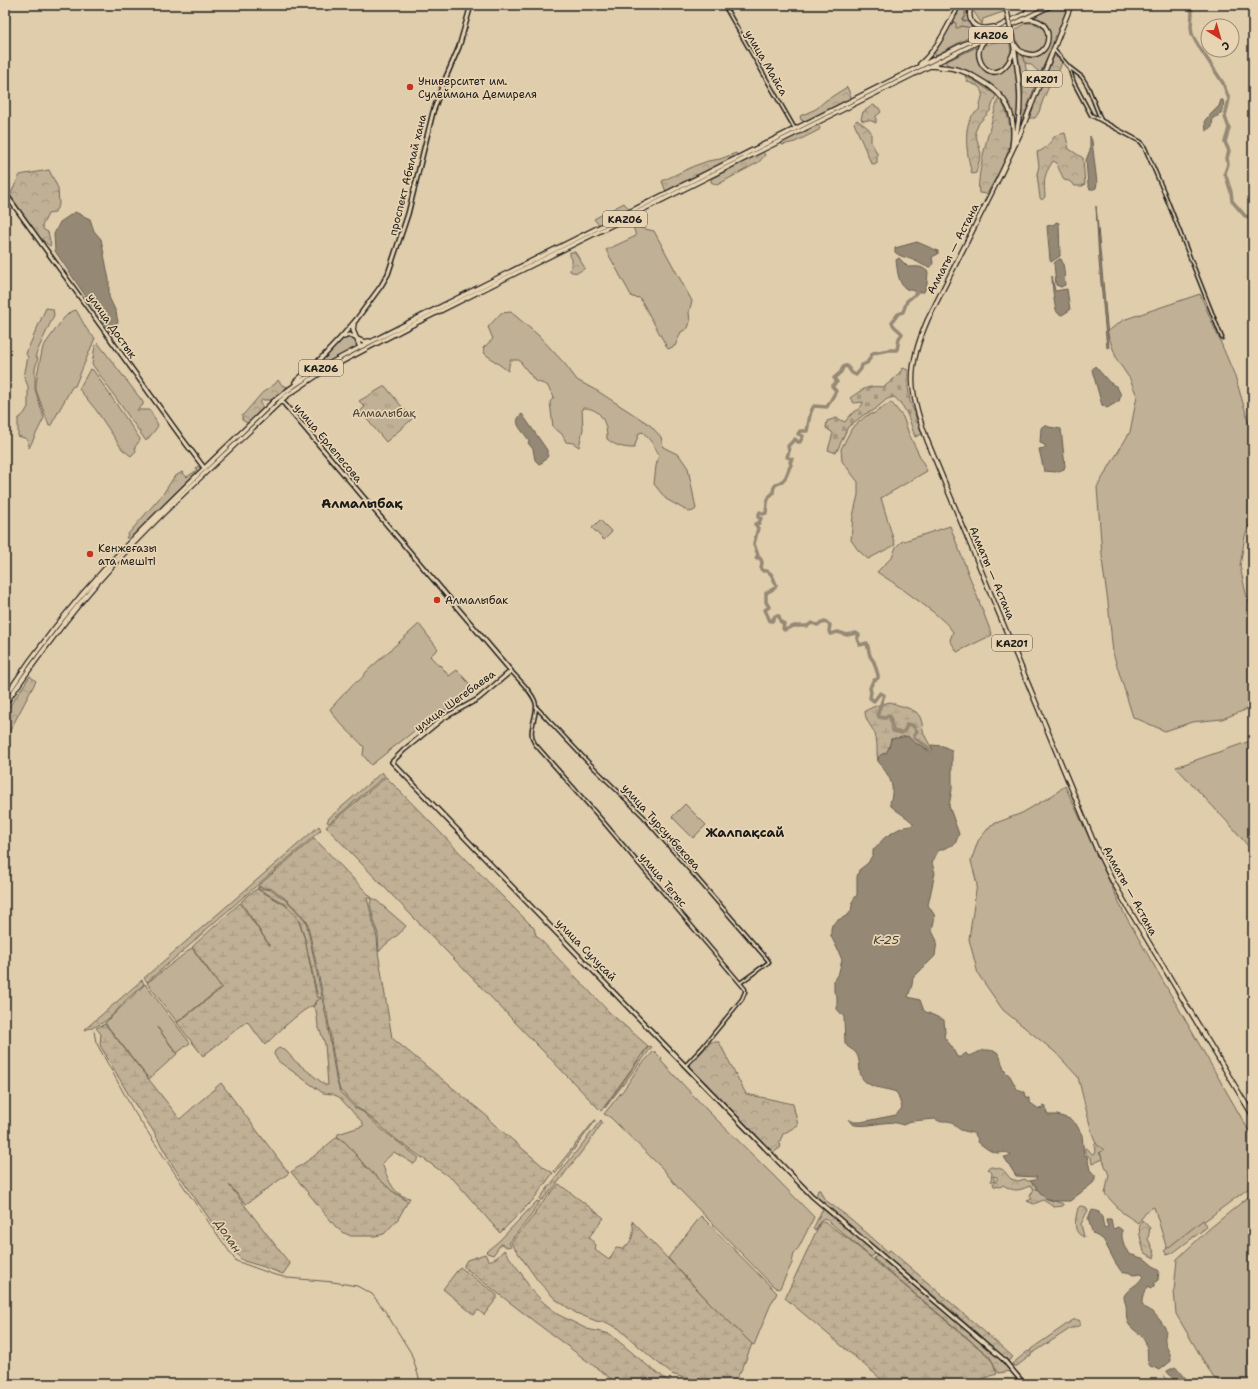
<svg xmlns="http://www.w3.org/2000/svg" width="1258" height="1389" font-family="'Shantell Sans',sans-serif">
<defs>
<pattern id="forest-crowns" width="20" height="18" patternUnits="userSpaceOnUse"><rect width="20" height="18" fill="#c0b095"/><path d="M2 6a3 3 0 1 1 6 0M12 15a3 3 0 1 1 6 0" fill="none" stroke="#a49780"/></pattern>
<pattern id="wetland-marsh" width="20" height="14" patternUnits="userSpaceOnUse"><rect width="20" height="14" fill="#c0b095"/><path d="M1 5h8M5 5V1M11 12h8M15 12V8" fill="none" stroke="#a49780"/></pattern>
<pattern id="cemetery-stones" width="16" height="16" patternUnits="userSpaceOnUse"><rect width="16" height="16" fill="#c0b095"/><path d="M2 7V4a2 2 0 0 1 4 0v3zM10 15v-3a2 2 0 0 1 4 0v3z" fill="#a49780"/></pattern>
<pattern id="park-tufts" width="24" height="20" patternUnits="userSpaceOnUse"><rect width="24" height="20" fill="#c0b095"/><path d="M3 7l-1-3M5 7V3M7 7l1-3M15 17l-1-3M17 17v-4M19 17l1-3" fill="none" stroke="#a49780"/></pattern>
</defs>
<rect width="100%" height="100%" fill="#e0cdac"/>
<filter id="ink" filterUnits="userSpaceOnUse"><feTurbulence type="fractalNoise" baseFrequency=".025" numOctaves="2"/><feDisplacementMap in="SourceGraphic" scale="8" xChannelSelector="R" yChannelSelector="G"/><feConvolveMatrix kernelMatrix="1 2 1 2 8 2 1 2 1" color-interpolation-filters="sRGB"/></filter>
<g filter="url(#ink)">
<path fill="#c0b095" stroke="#6e6658" d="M962,5H970C966,15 970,22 977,29H975L976,33L979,32L936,55L933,53L953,18L959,26L968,27L965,21L962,20L965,14V10L961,7Z
M973,5H1001L1003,12L983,19L982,24L974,12Z
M1056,5H1068L1053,45L1038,78H1036L1038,71L1030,64L1025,63L1024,57L1018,53L1029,57L1038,56L1049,42L1050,32L1044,22L1032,17Z
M1025,23C1048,21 1054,44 1035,53L1022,50L1017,42L1015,31Z
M1004,40H1009C1013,59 1011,58 997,71C983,68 975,57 985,44L987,45C994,41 997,43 1004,40Z
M979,46C974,63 979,66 992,74C1003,72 1008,67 1013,57C1018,86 1019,108 1014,136C1013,127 1012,113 1009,105C1001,87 981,79 964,71C958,68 950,68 945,62Z
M818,125L820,128L819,130L795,142L782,145L781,143Z
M633,226L654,231L692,301L689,312L690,322L688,328L681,332L675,346L668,349L640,298L632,297L606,250L636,236Z
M1200,294L1235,376L1253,437V474L1250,523L1245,536L1240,566L1246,594L1253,612V707L1222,719L1192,722L1165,731L1133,717L1113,653L1108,602L1103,568L1097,487L1130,432L1137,396L1130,379L1117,360L1107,332L1123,320Z
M46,308L53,309L54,315L36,354V357L38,358L35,369V389L44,418L29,448L27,439L18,436V419L24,414L28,407V386L24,377L28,357L26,354L27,351Z
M76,310C82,319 86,332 95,338L75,386L72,387L51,425L49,426L36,390V384L38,370L43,347L63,319L70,312Z
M511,312L538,335L565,364L577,380L599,392L650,425L661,437L663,447L679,455L688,468L696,509L693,511L689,512L666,499L654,484L656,466L659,455L653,444L643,432L639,433L634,448C623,448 616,446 607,439C607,423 601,407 582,408L583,429L579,447L573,443L566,442L562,434L553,427L550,402L554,397L547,385L535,381L519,360H510L508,371L485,354L483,348L493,339L488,327L501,313Z
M347,337H350L356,340L358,346L327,362L310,372L343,339Z
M98,343L143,402V405L137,410H150L158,425L156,429L146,441L92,364L95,346Z
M90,369L93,370L140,439V440L135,447L136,451L131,456L122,449L96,410L79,389Z
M891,402L903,417L909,434L927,471L881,498L895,545L868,559L858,550L851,540L853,516L858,495V482L842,461L841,449L852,428L866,416L875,413Z
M600,520L612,532L604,540L592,528Z
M950,526L992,635L957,652L950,640L953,632C948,624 940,618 933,612C915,598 896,584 877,572L892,557L896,547L901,542Z
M419,624L438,649L430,656L439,666L440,665L449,676L457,670L475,690L418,728L371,765L363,755L364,747C353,734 339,725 330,709L354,683C361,681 363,676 367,671Z
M1253,740V852L1233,828L1176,767Z
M1065,786L1124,913L1253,1138V1185L1167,1249L1154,1207L1148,1210L1138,1223L1123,1213L1105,1194L1109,1175L1092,1133L1078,1077L1055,1052L1003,1010L978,974L969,939L977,884L971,861L978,841L991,825L1022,813L1053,795Z
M685,804L706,825L693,838L672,817Z
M192,948L221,988L177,1022L147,983Z
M145,984L190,1043L177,1053L157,1027L177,1054L149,1079L105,1023Z
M322,998L327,1021L336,1079L340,1092L355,1108L363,1112L380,1128L419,1158L414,1164L394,1152L382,1163C387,1177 393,1196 410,1198L407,1203L405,1199L392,1191L366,1167L346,1143L337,1136L338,1134L363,1126V1123L339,1097L332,1094L323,1093L278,1061L274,1054L275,1051L279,1048L286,1051L295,1061L325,1085H328L325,1044L318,1025L316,1010L313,1007L318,1000Z
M654,1051L662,1059L661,1061L707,1110L775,1177L814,1217L799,1247L794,1253L792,1263L780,1288L778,1289L773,1286L679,1189L663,1169L610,1117L604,1114L624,1089L639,1067Z
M1253,1193V1384H1224L1213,1377L1176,1314L1174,1291L1177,1259L1209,1229Z
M701,1216L777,1293L770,1306L754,1345L752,1344L710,1303L668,1258Z"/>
<path fill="url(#forest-crowns)" stroke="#6e6658" d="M961,7L965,9V17L962,20L968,22L972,28L970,29L968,27L961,26L958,28H956V23L953,22L955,16L958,15L957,12Z
M1018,53L1024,57L1026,69L1029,76L1038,78L1021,124L1023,89Z
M1054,56L1060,59L1062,62L1055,82H1051L1043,100L1039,112L1035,118H1028Z
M965,76L975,81L996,95L990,111L979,123L975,132L981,154L976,173L972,174C968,159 962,130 972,116C974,113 977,112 979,110L983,92L978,86L968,82Z
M847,87L852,99L813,118L804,121L801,120L800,116L816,109L825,101Z
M998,99C1004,103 1005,109 1007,115C1018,146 1001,168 987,194L979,193C976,172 992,121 998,99Z
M873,105L879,108L881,112L876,116V123L869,120L863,121L861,119L863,112Z
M857,120L868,128L871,132V142L877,153V163L873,164L871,163L854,123Z
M1065,133L1069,149L1083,158L1085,184L1083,186H1075L1069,181L1064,180C1062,174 1058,169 1057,163L1053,161C1043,176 1044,180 1045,197L1042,200L1040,198L1037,174L1039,166L1037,152C1046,150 1050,142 1055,136C1058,134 1062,134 1065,133Z
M763,152L765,155L759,162L717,185L711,182V179Z
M736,153L738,156L666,192L662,181L694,166L708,161L720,159Z
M49,170L58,188L59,205L54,213L48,214L42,226L44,230L48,232L51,245L50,246L40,238L10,195L20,175L25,174Z
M624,203L630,210L599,225L594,219Z
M570,252H575L585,268C580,272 575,274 570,271C570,267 573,264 572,259L570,256Z
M278,380L282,385L288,387L273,400H262L260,403L262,406L263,410L249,424L242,420V415H243L262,393L275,384Z
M198,466L201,469L132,538H126L129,533L163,494L174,477L182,472L187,477L197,470L196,468Z
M30,676L36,681L5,740V713Z
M382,772L385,776L329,823L327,822L329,818Z
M319,826L321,830L320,831L248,893L207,929L190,945L147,982L144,978Z
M258,887L265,889L272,890L288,902L306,921L322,997L318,998L305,939L299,920L285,904L257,888Z
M372,898L376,900L406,926L400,933L384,946L379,952L378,935L370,904Z
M142,980L144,984C138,990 131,995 125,1001C110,1018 106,1024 84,1030Z
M711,1042H719L746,1094L793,1104L798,1125L783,1134L779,1143L781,1147L773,1153L689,1066Z
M649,1046L652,1047L605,1108V1107Z
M595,1120H596L556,1173L554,1171Z
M601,1120L602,1123C592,1139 580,1154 568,1169C560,1180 552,1191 542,1200H540V1198Z
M1095,1143L1104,1150L1099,1153L1103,1159L1092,1164L1091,1158L1085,1153V1148H1087L1092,1154H1094L1095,1152L1094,1144Z
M991,1167C1007,1169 1002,1170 1011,1179L1018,1181L1025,1179L1027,1181H1030C1032,1184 1035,1184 1037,1187C1040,1191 1041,1195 1045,1198C1050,1201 1058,1201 1063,1204V1206L1054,1207L1043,1200L1034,1204L1027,1201L1032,1199L1030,1196L1034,1189L1030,1186C1017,1191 1015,1192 1003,1185L1000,1187L994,1186L993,1184C996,1182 998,1180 997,1177L993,1176L995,1181L993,1182L991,1181L992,1173L988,1169Z
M818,1190H820L822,1195L825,1200L851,1219L886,1250L881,1253L824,1205L816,1197Z
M537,1201L540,1202L534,1209L533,1213L509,1243L511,1246L507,1247L501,1244L493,1255L487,1253L486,1252L500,1240Z
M1080,1206L1086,1207L1088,1210L1081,1224L1084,1237C1071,1232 1076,1218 1078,1208Z
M822,1210H824L874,1251L876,1253L871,1257L826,1219L824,1218L821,1220L815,1231L813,1229Z
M1142,1220L1150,1228L1148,1239L1155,1254L1154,1258L1144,1252C1142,1242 1136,1229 1142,1220Z
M1203,1220L1207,1227L1174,1252L1168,1255L1164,1251Z
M890,1250L1002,1347L1013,1357L1008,1361L950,1309L883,1254Z
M876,1255H877L988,1348L1011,1371L999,1373L997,1371L990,1357L874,1259Z
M1073,1320H1079L1080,1322V1325L1074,1328H1071L1033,1353H1031V1355L1017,1366H1014L1012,1364L1028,1351L1030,1352L1031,1349Z"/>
<path fill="url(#wetland-marsh)" stroke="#6e6658" d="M890,702C898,706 909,707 916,712C924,719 921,728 925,736C928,742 932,748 935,755C922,746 907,737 891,739L889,748L886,753C881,754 878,756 878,761C876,753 878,746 876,738C874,727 865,723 865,711L875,706Z
M386,777C436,827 484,879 534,928L536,935L609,1012L648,1046L601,1111L326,827Z
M314,838L372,898H367L377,937L378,952L392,1038L488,1117V1119L545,1168L553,1173L533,1200L500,1233L455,1181L397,1140L364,1112L356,1107L340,1090L337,1079L328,1019L307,921L288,901L273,889L262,888L258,886Z
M257,889L285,905L295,914L299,922L305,940L317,999L313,1006C304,1007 273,1037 265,1045L247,1021L203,1056L177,1023L222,988L192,947L240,903L270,946L241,902L249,894Z
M105,1024L180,1119L221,1083L289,1173L246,1204L229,1185L290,1264L283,1274L264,1267L244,1261L240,1258L215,1227L173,1166L152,1129L130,1097L101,1047L100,1044L101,1034L96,1028Z
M337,1137L346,1143L366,1167L392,1191L407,1201V1203L398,1219L384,1234L375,1236H351L342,1232L336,1227L291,1172L313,1157Z
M559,1184L604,1218L589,1237L596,1245L595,1250L609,1260L616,1248L623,1249C633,1241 635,1233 632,1221L711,1304L752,1344L743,1367L733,1384H704L691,1379L684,1378L672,1374L652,1358L618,1328L607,1323L596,1321L576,1313L555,1299L538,1281L511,1243L535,1214L536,1210Z
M821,1221H824L851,1241L987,1355L993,1363L997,1374L984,1378L976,1384H887L785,1298Z
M504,1250L521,1273L530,1288L542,1301L557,1314L587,1329L610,1334L648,1366L667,1380L677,1384H618L535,1322L464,1267V1265L467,1260L485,1254L488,1260C495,1261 499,1255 504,1250Z
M460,1267L497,1295V1298L484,1315L478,1310L474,1315L443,1289Z"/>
<path fill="url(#cemetery-stones)" stroke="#6e6658" d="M903,368L908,370V387L910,401L922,434L915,437C910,422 907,407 894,397L887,399L873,411L865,414L848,427L836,453L828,450L833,433L826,428L827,421L836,418L845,422C847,419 849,416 852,414C857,409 862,408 863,402L854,403L850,398C863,389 867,385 884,387L896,377Z"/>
<path fill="url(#park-tufts)" stroke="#6e6658" d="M385,386L412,419L386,442L360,411L365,407L359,401Z"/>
<path fill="#958975" stroke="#655d51" d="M1221,100H1223C1225,109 1222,115 1213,118L1212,127L1206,131L1205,120L1219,106Z
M1090,136L1092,141L1097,183L1096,188L1094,189H1090L1088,185L1086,160L1090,150Z
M1096,206L1109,347L1107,348L1099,261Z
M75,212L90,219L94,231L101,239L109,280V297L116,312L118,322L115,328L110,332L55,251L54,234L60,222Z
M1056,222L1059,223L1060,256L1051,262L1050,260L1047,226L1055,224Z
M917,242L938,251V254L932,257L933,263L931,267C923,267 919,262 913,260C906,257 900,257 895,252V248Z
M899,258L908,267C917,267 921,265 928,272L927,284L924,292C920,292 918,292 914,291C912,290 907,290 905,288C898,283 897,268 896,260Z
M1059,259H1061C1065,266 1064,276 1065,285L1061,287L1056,285L1054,263Z
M1052,276L1055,291L1067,289L1070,310L1062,315C1060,314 1058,314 1057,312C1054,306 1052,283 1052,276Z
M1095,366L1109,382L1117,387L1121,395L1119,401L1107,408L1102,405L1092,370Z
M522,414L547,450V454L548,456L543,462L539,464L535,460L533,449L528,443L529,441C525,432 510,423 522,414Z
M1045,425L1049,427L1061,429L1065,466L1064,469L1056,472L1044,471L1039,449L1045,448V445L1040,443L1041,428L1043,426Z
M908,736L913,742L922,746L934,755L931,745L943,746L951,750L952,753V789L949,806L959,834L955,844L938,851L932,863L935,873L928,905L935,916L932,931L937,941L935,956L913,978L912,985L908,997L920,1000L924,1011L944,1020L945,1032L944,1037L952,1047L957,1057H961L966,1053L968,1056C982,1052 981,1047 997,1052L1000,1057L1004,1070L1010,1076L1017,1089L1022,1092H1025L1026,1097L1029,1098V1102L1039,1109L1042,1108L1043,1105L1046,1106V1111L1048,1115H1057L1070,1119L1076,1124L1082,1135L1084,1155L1087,1156L1090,1170L1095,1175V1180L1093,1183L1070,1201H1056L1045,1198L1038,1190L1036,1189V1186L1032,1183L1030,1181L1035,1180L1037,1177L1016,1176L1004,1157L1011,1156L1010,1154C1005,1151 1003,1153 998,1153C991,1153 983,1146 978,1142C977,1131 969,1133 961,1130C953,1126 951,1118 941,1122L935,1119L912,1121L903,1125C888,1118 870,1128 855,1125C852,1124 850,1122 848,1119L854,1122H861L896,1115L902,1108L898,1095L896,1092C883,1087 863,1089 860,1072C859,1066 860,1059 856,1053C853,1049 847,1048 845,1043L844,1017L837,1009V996L834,992V980L839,972L842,960L837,948L831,936V929L832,925L838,920L848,915L851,911L853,900L857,895V877L859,870L868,863L873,854V850C879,847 880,840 887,836C891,834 896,830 901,828C905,826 910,827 913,825V823C906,816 897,812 890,805C890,800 892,797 892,793C894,780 884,770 878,761C878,756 881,754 886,753L889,748L891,739Z
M1093,1210L1099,1212L1100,1215L1102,1217L1104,1228L1108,1227L1106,1221L1107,1219H1111L1113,1229L1118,1227L1122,1230V1237L1124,1246L1129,1254L1145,1259L1159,1271L1158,1280L1154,1283V1286L1150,1289L1148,1286C1144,1290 1145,1292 1143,1296C1140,1307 1144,1307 1152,1312C1155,1313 1163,1324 1164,1326C1168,1332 1164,1335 1165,1341C1166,1349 1171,1351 1171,1361L1160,1370L1150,1366C1145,1358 1150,1352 1145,1342C1142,1335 1135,1331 1130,1326C1125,1320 1127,1312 1126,1305C1125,1302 1124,1300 1124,1296C1129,1287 1139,1285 1143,1276L1142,1274L1133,1275L1128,1272L1124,1273L1121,1271L1115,1262L1103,1239L1093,1234L1088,1219L1091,1211Z
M1175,1367C1180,1371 1186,1377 1188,1384H1179L1167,1372V1371Z"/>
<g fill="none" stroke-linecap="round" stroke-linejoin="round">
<path stroke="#655d51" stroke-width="1" d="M94,1031L96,1042L133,1110L186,1190L236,1261L272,1274L288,1278L333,1282L357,1286L372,1294L385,1311L411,1353L421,1384
M1164,1375L1167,1381L1171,1384
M232,1384H236"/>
<path stroke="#958975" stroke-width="3.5" d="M1190,5L1192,12L1191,27L1192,34L1196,42L1223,83L1229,99L1225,117L1229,128L1225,142L1229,151L1227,158L1228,164L1225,173L1231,192L1232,201L1245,216L1250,217L1253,220
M915,294L917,292
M776,585C774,579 772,573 767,571C761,570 765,573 761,569L762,562L760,558H756L758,555L754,544L758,528L755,524L759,523L761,518L758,517L760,512L763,514L766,513C767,505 766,498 773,493C773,481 781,485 785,478C788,474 788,469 791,465L790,462L792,459L787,457L789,451L788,446L795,439L798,442H800L803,436L798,434L800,431H807C809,423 809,412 814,406L827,407L836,391L832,386L837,382L834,378L841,372C842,369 843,365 847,366L852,373L856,375L861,369L862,365L867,363L873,353L889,350H897L899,338L902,334C899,329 893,328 892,322L898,314L903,312L907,301L913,296
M775,588L766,593V602L769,607L765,610L770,621H772L775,616H779L780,621L784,624L783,628L784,630L794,626H807L812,623L817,625L825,622L830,625L829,631L830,634L838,632L847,635L856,633L859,635L857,639L860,645L867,643L870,656L874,662L878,675V678L873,681L870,688L871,692L870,698L874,701L880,693L884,695L878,713L879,717L885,718L888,715L890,716L893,731L902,733L905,730L907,724L912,725L917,731L914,735V738C923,744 932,748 936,759"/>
<g stroke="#1c1c1c" stroke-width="5">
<path id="minor" d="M724,5L795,129
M1054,50L1069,67L1082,77L1088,87L1101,120
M1069,67L1074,83L1091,115L1141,142L1145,148L1164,192L1222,338
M511,671C518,679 537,696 536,707C536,720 527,732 535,744L601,819L745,989V992L742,999L702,1048L685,1066
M536,707L585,759L643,816L767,959L769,962L740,983"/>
</g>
<g stroke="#1c1c1c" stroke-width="6">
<path id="major" d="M5,193L181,437L205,469
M356,320L381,286L388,274L408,214L433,112L443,84L459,47L471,5
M281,400L511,671L478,699L442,719L404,750L392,762L626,1005L812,1196L1003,1359L1024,1384"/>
</g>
<g stroke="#1c1c1c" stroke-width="6">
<path id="highway" d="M971,5C966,24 976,31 994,27
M1003,5L1007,11
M1071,5L1020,134L998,180L928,319C906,369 909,390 927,440L1097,850L1112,880L1130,911L1253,1116
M1027,11L1033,5
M987,38C985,40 982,43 981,45C971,62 998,93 1014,51
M1013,41C1019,77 1024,104 1015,139
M1015,45C1018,50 1022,53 1027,54C1053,61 1058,14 1024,20
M920,64C938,49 948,25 959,5
M930,66C939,67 947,67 955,69C964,71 972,75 980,80C1008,96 1017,115 1012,148
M354,324L353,330L360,347
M344,337L349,335L364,342L369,341
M295,382C318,363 337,343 356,320
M5,697C36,650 71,605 110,563C162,507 219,455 274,401C312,369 358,349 402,326L1042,5
M5,704C34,662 64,621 97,583C155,517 222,458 285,397L322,372L404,329L1052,5"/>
</g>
<use href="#minor" stroke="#e8d4b2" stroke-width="2"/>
<use href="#major" stroke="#e8d4b2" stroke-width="3"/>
<use href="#highway" stroke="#e8d4b2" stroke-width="3.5"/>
<g stroke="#1c1c1c" stroke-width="6" stroke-linecap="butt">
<path id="highway-bridge" d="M1007,11L1013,41"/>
</g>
<use href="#highway-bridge" stroke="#e8d4b2" stroke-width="3.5"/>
</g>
</g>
<g fill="#c8321e" stroke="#e8d4b2" stroke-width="1.5">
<circle cx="410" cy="87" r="4"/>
<circle cx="90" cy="554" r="4"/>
<circle cx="437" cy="600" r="4"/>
</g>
<g text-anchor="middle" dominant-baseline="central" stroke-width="3.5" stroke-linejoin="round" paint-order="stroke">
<g fill="#e8d4b2" stroke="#595349" stroke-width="1">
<rect x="969" y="27" width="44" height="16" rx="3"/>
<rect x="1022" y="71" width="40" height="16" rx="3"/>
<rect x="603" y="211" width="44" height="16" rx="3"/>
<rect x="299" y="360" width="44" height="16" rx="3"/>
<rect x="992" y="635" width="40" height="16" rx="3"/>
</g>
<g font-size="10" font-weight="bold" fill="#1c1c1c">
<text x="991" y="35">KАZ06</text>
<text x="1042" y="79">KАZ01</text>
<text x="625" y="219">KАZ06</text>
<text x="321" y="368">KАZ06</text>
<text x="1012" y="643">KАZ01</text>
</g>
<g font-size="11" fill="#1c1c1c" stroke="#e8d4b2">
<text transform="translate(766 63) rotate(60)">улица Майса</text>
<text transform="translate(408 175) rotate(-76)">проспект Абылай хана</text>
<text transform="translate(953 249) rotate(-63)">Алматы — Астана</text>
<text transform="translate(112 326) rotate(55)">улица Достык</text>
<text transform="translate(328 443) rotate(50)">улица Ерлепесова</text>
<text transform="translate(992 573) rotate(67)">Алматы — Астана</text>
<text transform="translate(455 701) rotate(-36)">улица Шегебаева</text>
<text transform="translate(661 827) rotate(48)">улица Турсунбекова</text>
<text transform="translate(663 880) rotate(50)">улица Тегыс</text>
<text transform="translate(1130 891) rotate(61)">Алматы — Астана</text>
<text transform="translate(586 950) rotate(46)">улица Сулусай</text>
</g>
<g font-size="11" fill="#1c1c1c" stroke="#e8d4b2" text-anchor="start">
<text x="418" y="81">Университет им.<tspan x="418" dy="13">Сулеймана Демиреля</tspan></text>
<text x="98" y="548">Кенжеғазы<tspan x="98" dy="13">ата мешіті</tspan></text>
<text x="445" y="600">Алмалыбак</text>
</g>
<g font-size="11" fill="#45413a" stroke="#e8d4b2">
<text x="384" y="413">Алмалыбақ</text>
</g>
<g font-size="12" font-style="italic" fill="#46423b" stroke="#e8d4b2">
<text x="886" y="940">К-25</text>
<text transform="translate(228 1236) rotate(56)">Долан</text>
</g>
<g font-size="13" font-weight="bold" fill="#1c1c1c" stroke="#e8d4b2">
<text x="362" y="503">Алмалыбақ</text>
<text x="745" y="832">Жалпақсай</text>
</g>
</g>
<rect width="1258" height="1389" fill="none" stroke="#e8d4b2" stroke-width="20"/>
<rect x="10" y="10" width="1238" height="1369" fill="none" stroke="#1c1c1c" stroke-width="1.5" filter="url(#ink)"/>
<g transform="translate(1220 38) rotate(143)"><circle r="19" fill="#e8d4b2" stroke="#968a76"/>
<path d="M0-3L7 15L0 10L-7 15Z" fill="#c8321e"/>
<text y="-6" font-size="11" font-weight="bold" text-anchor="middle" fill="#1c1c1c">С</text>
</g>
</svg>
